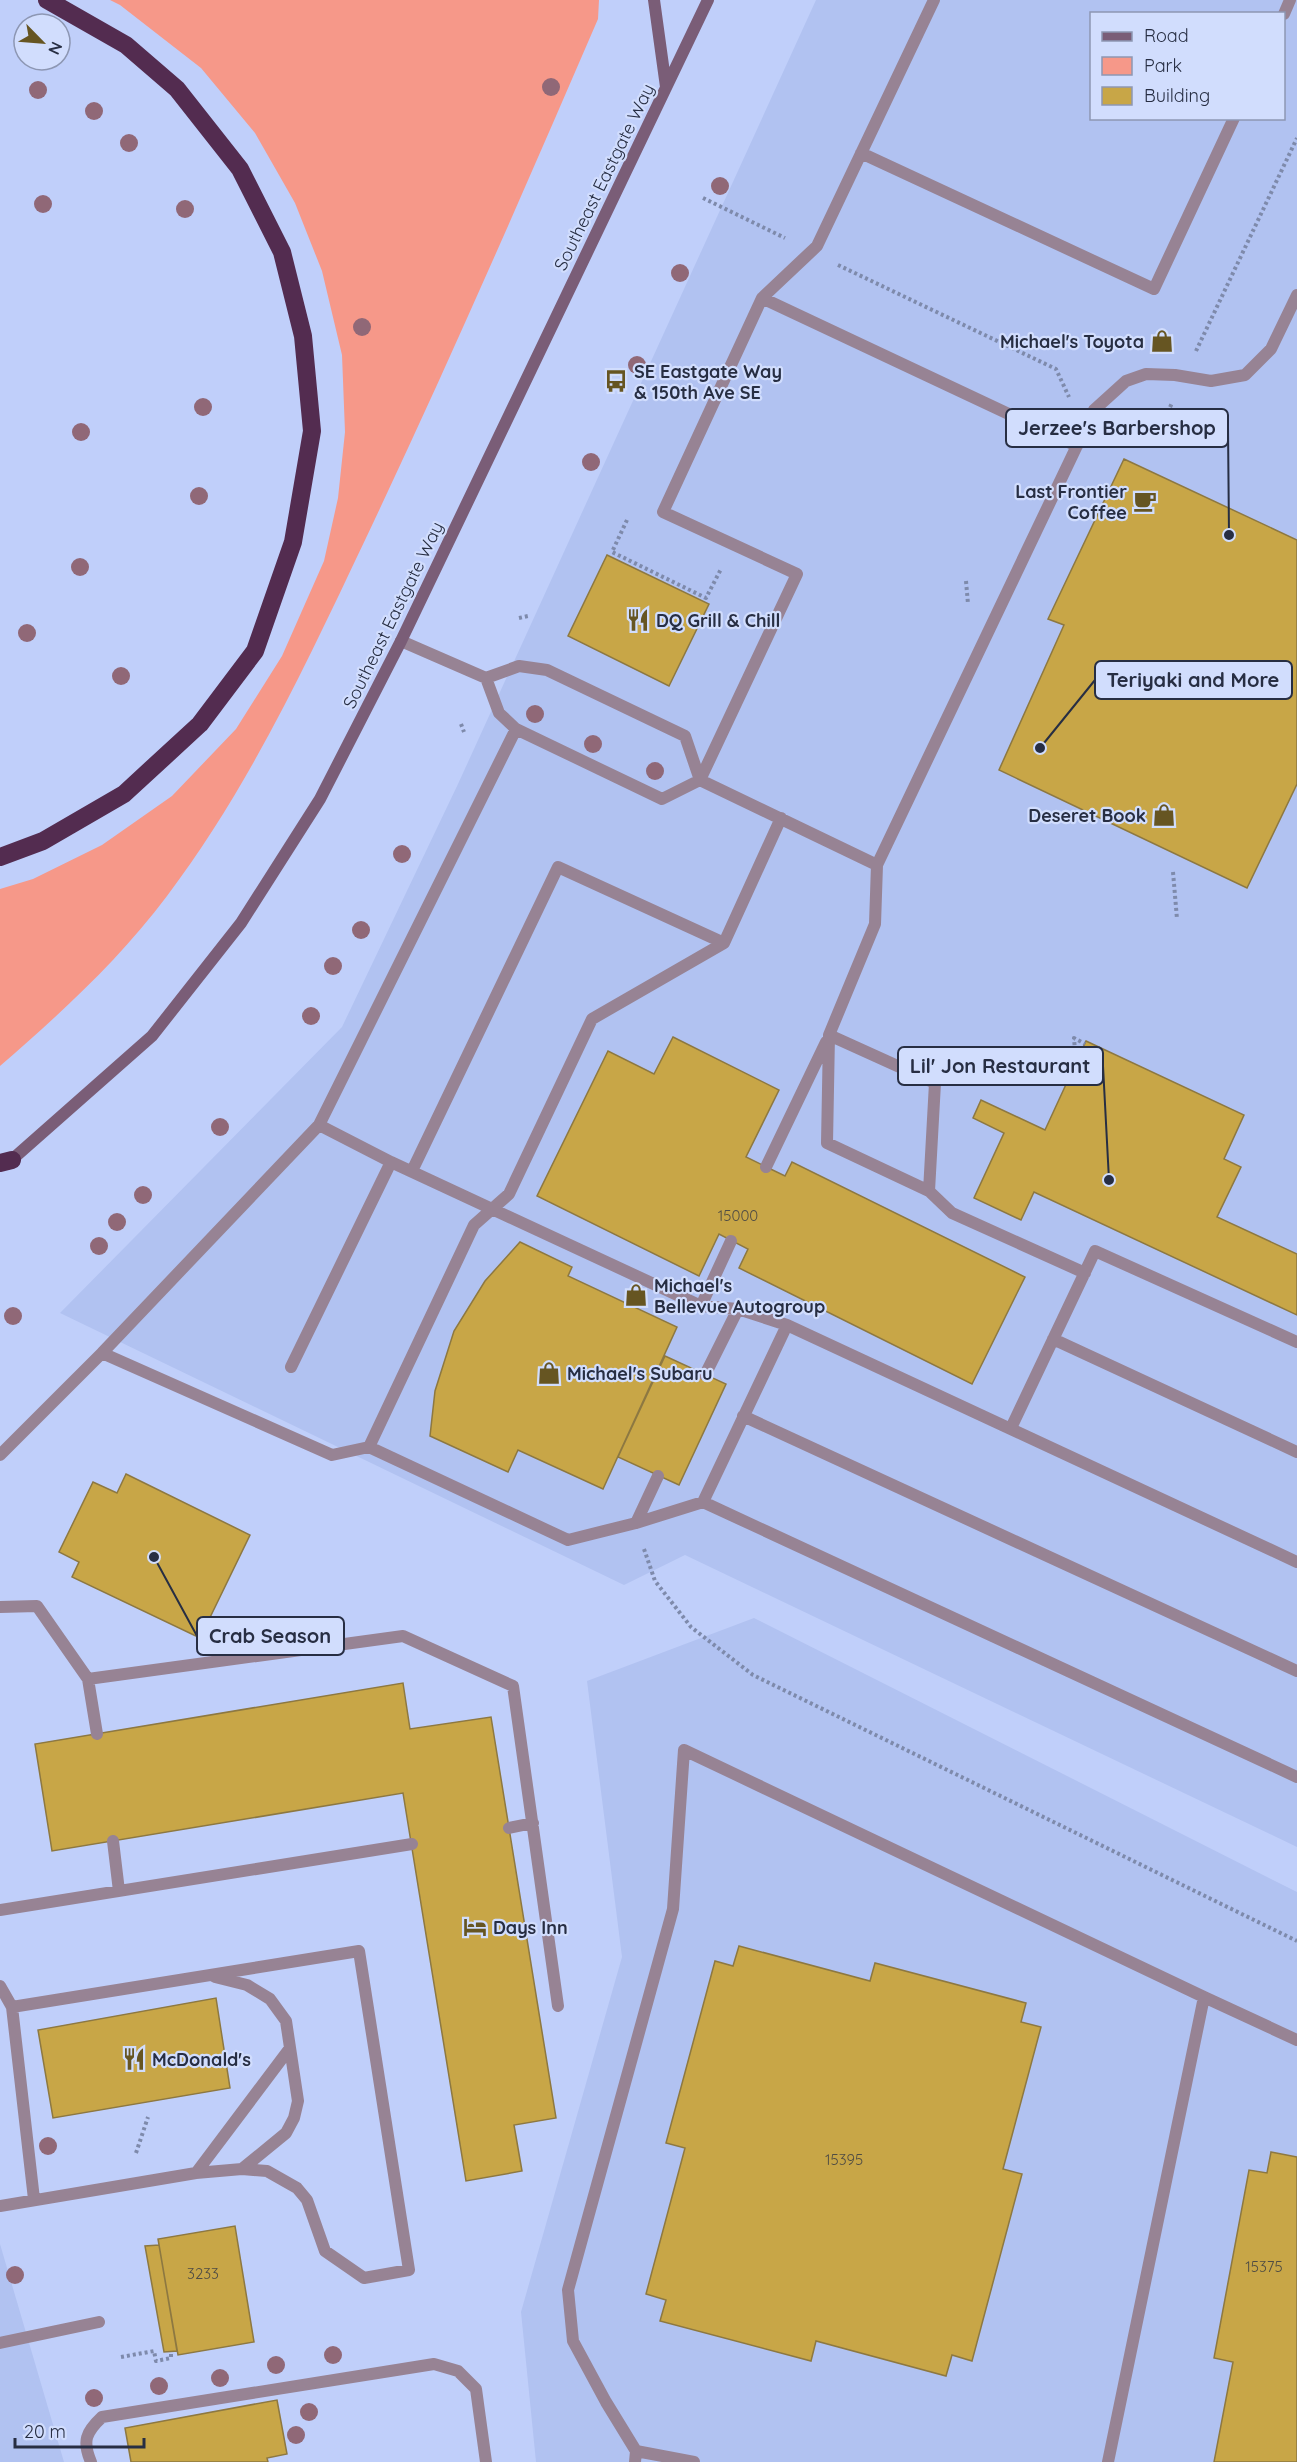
<svg xmlns="http://www.w3.org/2000/svg" width="1297" height="2462" font-family="Quicksand,sans-serif">
<rect width="100%" height="100%" fill="#c0cffa"/>
<path fill="#b1c2f1" fill-rule="evenodd" d="M816,0H1297V1847L685,1555L624,1585L60,1313L342,1027L458,784ZM1092,14H1284V118H1092Z
M754,1618L1297,1892V2462H536L521,2312L622,1957L587,1681Z
M0,2244L64,2462H0Z"/>
<path fill="#f69889" d="M110,0H599L598,19C523,193 447,367 366,538C307,662 250,786 167,896C119,960 60,1014 0,1066V889L33,879L102,845L172,796L236,729L282,656L324,561L338,498L345,432L342,355L322,271L295,203L255,133L201,68L120,5Z"/>
<path fill="#c8a647" stroke="#8d7841" stroke-width="1.5" d="M1124,459L1297,540V784L1247,888L999,770L1064,625L1048,619Z
M607,555L709,604L669,686L568,636Z
M673,1037L779,1090L746,1157L785,1176L792,1162L1025,1277L972,1384L739,1268L748,1249L719,1234L699,1276L537,1196L608,1051L654,1074Z
M1086,1041L1244,1115L1224,1159L1241,1167L1217,1217L1297,1254V1315L1034,1192L1021,1220L974,1198L1004,1133L973,1118L981,1100L1045,1130Z
M520,1242L572,1267L568,1276L677,1327L603,1489L518,1450L508,1472L430,1436L435,1391L454,1331L485,1281Z
M665,1356L726,1384L679,1485L618,1457Z
M126,1474L250,1535L200,1638L72,1577L79,1562L59,1552L93,1482L117,1493Z
M403,1683L410,1729L491,1717L556,2118L514,2125L522,2171L466,2181L403,1793L52,1851L35,1744Z
M739,1946L870,1981L875,1963L1026,2003L1021,2022L1041,2027L1003,2169L1022,2174L972,2361L952,2355L946,2376L816,2341L811,2361L660,2321L666,2300L646,2294L685,2148L666,2143L715,1961L733,1966Z
M216,1998L230,2088L53,2118L38,2030Z
M1271,2152L1297,2157V2462H1214L1233,2362L1214,2358L1249,2170L1267,2173Z
M235,2226L254,2342L178,2355L158,2239Z
M159,2245L177,2351L164,2352L145,2246Z
M277,2400L287,2454L267,2458L268,2462H131L125,2428Z"/>
<g fill="none" stroke-linecap="round" stroke-linejoin="round">
<path stroke="#7e8aab" stroke-width="4" stroke-dasharray="3 3" stroke-linecap="butt" d="M703,198L785,238
M838,265L1056,369L1069,397
M1196,351L1297,138
M1165,418L1172,403
M627,520L612,552L706,598L721,569
M966,581L968,604
M519,618L528,616
M461,724L464,732
M1173,872L1177,919
M1076,1063L1074,1038L1085,1044
M644,1549L655,1581L691,1627L753,1675L1297,1941
M136,2153L148,2117
M121,2357L154,2351L156,2361L171,2358V2351"/>
<path stroke="#978394" stroke-width="12" d="M1284,14L1290,0
M861,153L1154,289L1234,118
M762,298L817,246L934,0
M401,641L486,678L519,666L547,670L685,736L700,780L877,865
M486,678L499,713L516,729L662,799L700,780L797,574L663,512L762,298L1077,446
M829,1035L827,1143L929,1191L935,1083L829,1035L875,924L877,865L1094,410L1126,381L1146,374L1175,375L1211,381L1245,375L1271,349L1297,295
M319,1125L391,1162L701,1306L738,1309L787,1325L1297,1562
M766,1167L826,1042
M412,1171L558,867L724,943
M929,1191L952,1213L1085,1273
M701,1306L731,1241
M1053,1339L1297,1452
M102,1353L332,1455L369,1447L568,1540L636,1523L703,1502L1297,1777
M291,1367L391,1162
M705,1375L738,1309
M743,1416L1297,1671
M1011,1428L1095,1251L1297,1342
M369,1447L474,1225L509,1194L592,1019L724,943L781,818
M0,1455L102,1353L319,1125L516,729
M703,1502L787,1325
M636,1523L658,1476
M0,1607L37,1606L88,1679L403,1636L513,1686L558,2006
M88,1679L97,1734
M509,1828L533,1823
M113,1841L119,1891
M0,1910L412,1844
M215,1977L247,1985L270,1999L286,2021L298,2101L294,2118L286,2133L242,2169
M0,1986L12,2007L34,2199
M1204,1997L1297,2040
M196,2173L290,2048
M0,2206L196,2173L242,2169L267,2171L297,2188L307,2200L325,2251L364,2278L409,2270L359,1951L12,2007
M0,2343L99,2322
M636,2451L606,2402L573,2341L568,2290L673,1909L684,1750L1204,1997L1108,2462
M91,2462C82,2441 86,2432 102,2417L434,2364L458,2371L476,2389L486,2462
M635,2462L636,2451L694,2462"/>
<path stroke="#7a5d77" stroke-width="12" d="M654,0L666,87
M7,1164L152,1036L241,923L320,799L401,641L708,0"/>
<path stroke="#532c50" stroke-width="18" d="M0,857L43,841L124,794L200,724L255,651L293,542L312,431L303,336L282,252L240,169L177,89L126,45L47,0
M0,1163L12,1160"/>
</g>
<g fill="#906877">
<circle cx="551" cy="87" r="9"/>
<circle cx="38" cy="90" r="9"/>
<circle cx="94" cy="111" r="9"/>
<circle cx="129" cy="143" r="9"/>
<circle cx="720" cy="186" r="9"/>
<circle cx="43" cy="204" r="9"/>
<circle cx="185" cy="209" r="9"/>
<circle cx="680" cy="273" r="9"/>
<circle cx="362" cy="327" r="9"/>
<circle cx="637" cy="365" r="9"/>
<circle cx="203" cy="407" r="9"/>
<circle cx="81" cy="432" r="9"/>
<circle cx="591" cy="462" r="9"/>
<circle cx="199" cy="496" r="9"/>
<circle cx="80" cy="567" r="9"/>
<circle cx="27" cy="633" r="9"/>
<circle cx="121" cy="676" r="9"/>
<circle cx="535" cy="714" r="9"/>
<circle cx="593" cy="744" r="9"/>
<circle cx="655" cy="771" r="9"/>
<circle cx="402" cy="854" r="9"/>
<circle cx="361" cy="930" r="9"/>
<circle cx="333" cy="966" r="9"/>
<circle cx="311" cy="1016" r="9"/>
<circle cx="220" cy="1127" r="9"/>
<circle cx="143" cy="1195" r="9"/>
<circle cx="117" cy="1222" r="9"/>
<circle cx="99" cy="1246" r="9"/>
<circle cx="13" cy="1316" r="9"/>
<circle cx="48" cy="2146" r="9"/>
<circle cx="15" cy="2275" r="9"/>
<circle cx="333" cy="2355" r="9"/>
<circle cx="276" cy="2365" r="9"/>
<circle cx="220" cy="2378" r="9"/>
<circle cx="159" cy="2386" r="9"/>
<circle cx="94" cy="2398" r="9"/>
<circle cx="309" cy="2412" r="9"/>
<circle cx="296" cy="2435" r="9"/>
</g>
<defs>
<g id="shop-bare" transform="scale(1.8)"><path d="M-5-2.5h2.3a2.7 3.5 0 0 1 5.4 0H5L5.5 6h-11ZM-1.5-2.5h3a1.5 2.3 0 0 0-3 0Z" fill="#652" stroke="#d1ddfd" stroke-width="2.5" paint-order="stroke"/></g>
<g id="bus-bare" transform="scale(1.8)"><path d="M-5-6H5V4H4V6H2V4H-2V6H-4V4H-5ZM-3.5-4V0h7V-4ZM-3.5 1.2v1.5H-2V1.2ZM2 1.2v1.5H3.5V1.2Z" fill="#652" stroke="#d1ddfd" stroke-width="2.5" paint-order="stroke"/></g>
<g id="cafe-bare" transform="scale(1.8)"><path d="M-5.5-4.5H6V0H3Q3 3.5 0 3.5H-2.5Q-5.5 3.5-5.5 0ZM3-3.2v2h1.7v-2ZM-6 4.5H4V6H-6Z" fill="#652" stroke="#d1ddfd" stroke-width="2.5" paint-order="stroke"/></g>
<g id="restaurant-bare" transform="scale(1.8)"><path d="M-5-6h1v4h1v-4h1v4h1v-4h1v5L-1.5 .5V6h-2V.5L-5-1ZM5-6V6H3V1.5H1.5Q1.5-4 5-6Z" fill="#652" stroke="#d1ddfd" stroke-width="2.5" paint-order="stroke"/></g>
<g id="hotel-bare" transform="scale(1.8)"><path d="M-6-4.5h1.5V1H6V5H4.5V3h-9V5H-6ZM-4 0a1.8 1.8 0 1 1 3.6 0ZM.5 0V-2.5h3Q6-2.5 6 0Z" fill="#652" stroke="#d1ddfd" stroke-width="2.5" paint-order="stroke"/></g>
</defs>
<g fill-rule="evenodd">
<use href="#shop-bare" x="1162" y="341"/>
<use href="#bus-bare" x="616" y="381"/>
<use href="#cafe-bare" x="1145" y="501"/>
<use href="#restaurant-bare" x="638" y="620"/>
<use href="#shop-bare" x="1164" y="815"/>
<use href="#shop-bare" x="636" y="1295"/>
<use href="#shop-bare" x="549" y="1373"/>
<use href="#hotel-bare" x="475" y="1927"/>
<use href="#restaurant-bare" x="134" y="2059"/>
</g>
<g text-anchor="middle" dominant-baseline="central" stroke-width="4.5" stroke-linejoin="round" paint-order="stroke">
<g font-size="15" fill="#4f4c44">
<text x="738" y="1215">15000</text>
<text x="844" y="2159">15395</text>
<text x="1264" y="2266">15375</text>
<text x="203" y="2273">3233</text>
</g>
<g font-size="18" fill="#272e43" stroke="#d1ddfd">
<text transform="translate(604 177) rotate(-64)">Southeast Eastgate Way</text>
<text transform="translate(393 615) rotate(-64)">Southeast Eastgate Way</text>
</g>
<g font-size="18" font-weight="bold" fill="#272e43" stroke="#d1ddfd" text-anchor="start">
<text x="1144" y="341" text-anchor="end">Michael's Toyota</text>
<text x="634" y="371">SE Eastgate Way<tspan x="634" dy="21">&amp; 150th Ave SE</tspan></text>
<text x="1127" y="491" text-anchor="end">Last Frontier<tspan x="1127" dy="21">Coffee</tspan></text>
<text x="656" y="620">DQ Grill &amp; Chill</text>
<text x="1146" y="815" text-anchor="end">Deseret Book</text>
<text x="654" y="1285">Michael's<tspan x="654" dy="21">Bellevue Autogroup</tspan></text>
<text x="567" y="1373">Michael's Subaru</text>
<text x="493" y="1927">Days Inn</text>
<text x="152" y="2059">McDonald's</text>
</g>
</g>
<path fill="none" stroke="#272e43" stroke-width="2" d="M1229 535L1228 428M1040 748L1095 680M1109 1180L1103 1066M154 1557L197 1636"/>
<g fill="#272e43" stroke="#d1ddfd" stroke-width="2">
<circle cx="1229" cy="535" r="6"/>
<circle cx="1040" cy="748" r="6"/>
<circle cx="1109" cy="1180" r="6"/>
<circle cx="154" cy="1557" r="6"/>
</g>
<g fill="#d1ddfd" stroke="#272e43" stroke-width="2">
<rect x="1006" y="409" width="222" height="38" rx="6"/>
<rect x="1095" y="661" width="197" height="38" rx="6"/>
<rect x="898" y="1047" width="205" height="38" rx="6"/>
<rect x="197" y="1617" width="147" height="38" rx="6"/>
</g>
<g font-size="20" text-anchor="middle" font-weight="bold" fill="#272e43">
<text x="1117" y="435">Jerzee's Barbershop</text>
<text x="1193" y="687">Teriyaki and More</text>
<text x="1000" y="1073">Lil' Jon Restaurant</text>
<text x="270" y="1643">Crab Season</text>
</g>
<rect x="1090" y="12" width="195" height="108" fill="#d1ddfd" stroke="#8d97b3" stroke-width="1.5"/>
<rect x="1102" y="32" width="30" height="9" fill="#7a5d77" stroke="#8d97b3" stroke-width="1.5"/>
<text x="1144" y="42" font-size="18" fill="#272e43">Road</text>
<rect x="1102" y="57" width="30" height="18" fill="#f69889" stroke="#8d97b3" stroke-width="1.5"/>
<text x="1144" y="72" font-size="18" fill="#272e43">Park</text>
<rect x="1102" y="87" width="30" height="18" fill="#c8a647" stroke="#8d97b3" stroke-width="1.5"/>
<text x="1144" y="102" font-size="18" fill="#272e43">Building</text>
<g transform="translate(42 42) rotate(115)"><circle r="28" fill="#d1ddfd" stroke="#8d97b3" stroke-width="1.5"/>
<path d="M0-4.5L10 22L0 15L-10 22Z" fill="#665522"/>
<text y="-9" font-size="16" font-weight="bold" text-anchor="middle" fill="#272e43">N</text>
</g>
<path d="M15 2438v9h129v-9" fill="none" stroke="#272e43" stroke-width="3"/>
<text x="24" y="2438" font-size="18" fill="#272e43" stroke="#d1ddfd" stroke-width="4.5" paint-order="stroke">20 m</text>
</svg>
